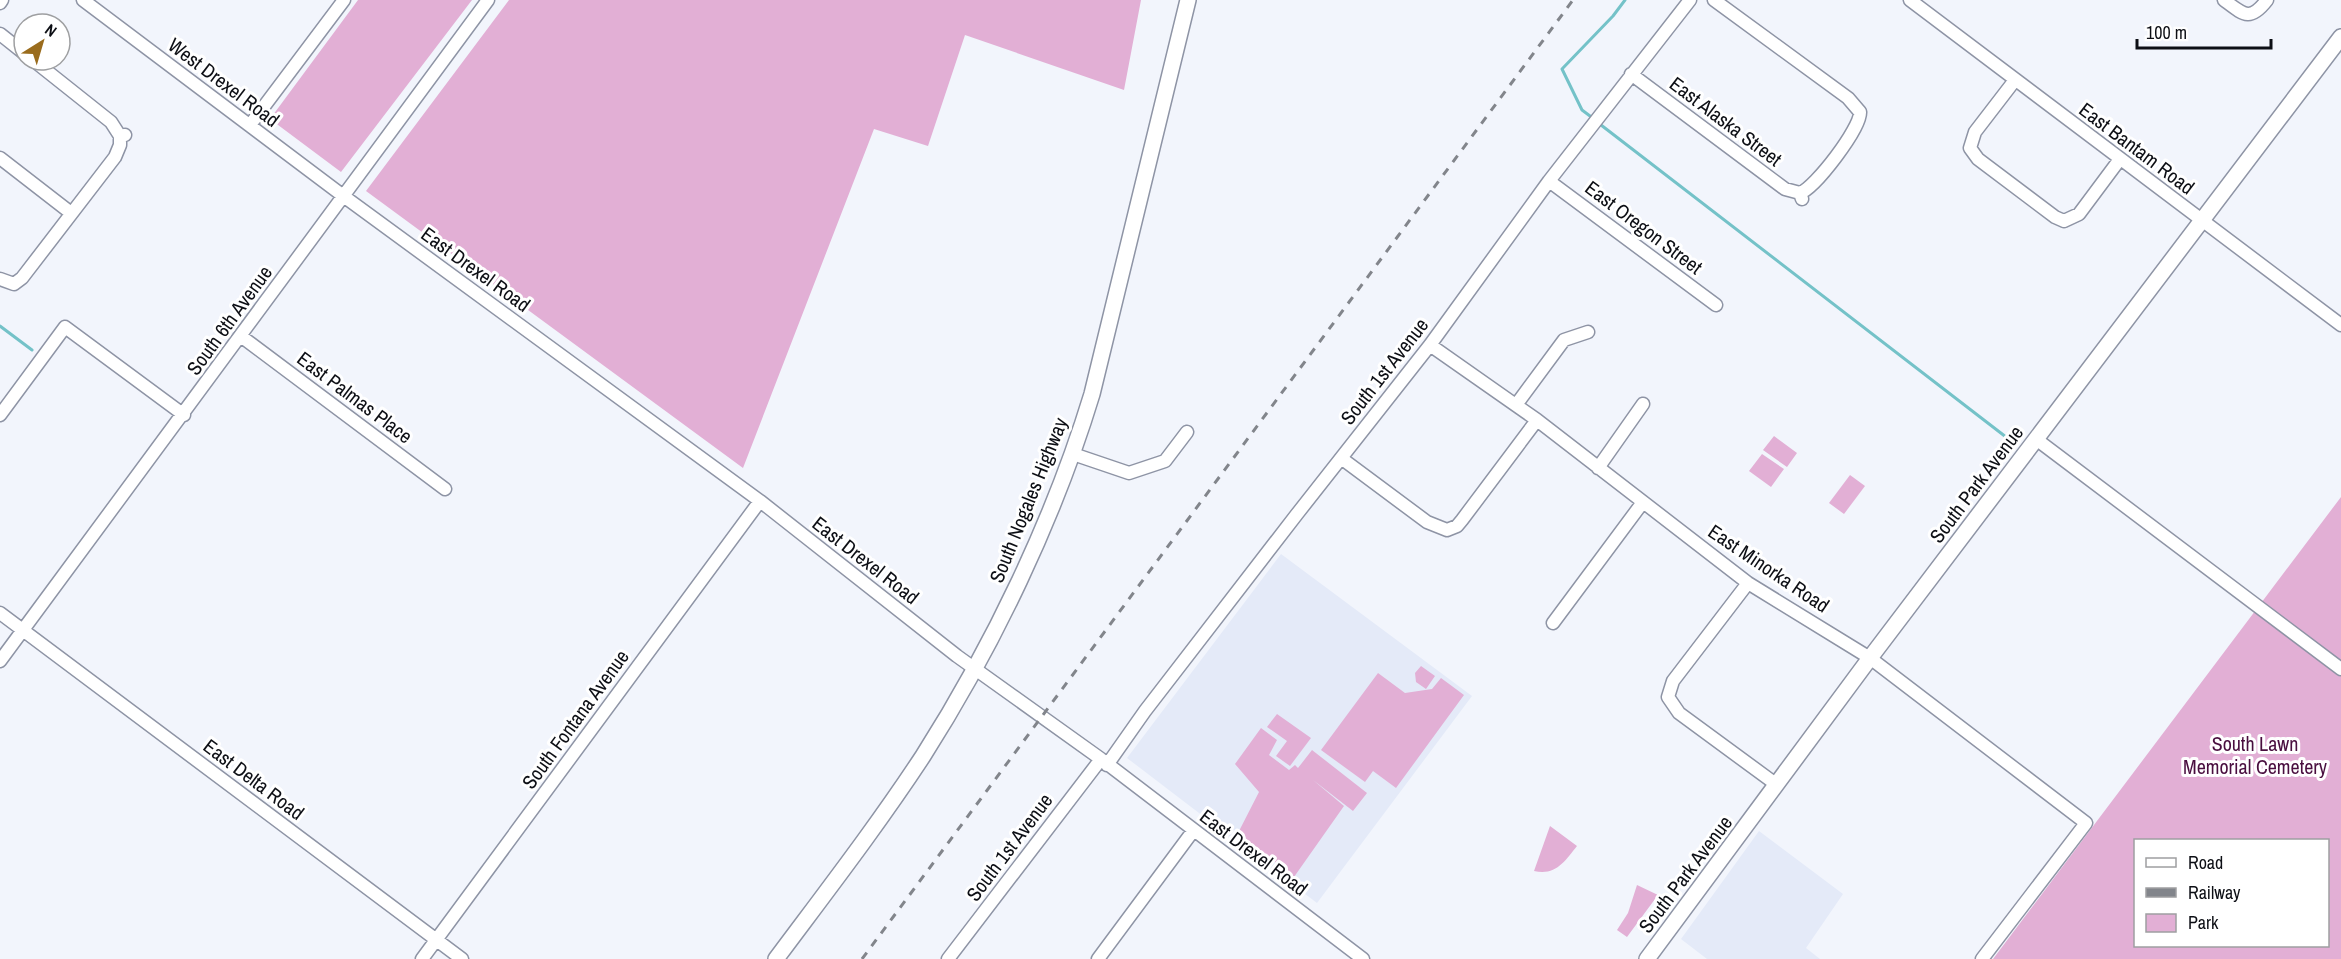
<svg xmlns="http://www.w3.org/2000/svg" width="2341" height="959" font-family="'Archivo Narrow',sans-serif">
<rect width="100%" height="100%" fill="#f2f5fc"/>
<path fill="#e4eaf8" d="M1281,554L1472,696L1317,903L1127,758Z
M1759,831L1843,894L1806,948L1820,959H1707L1681,939Z"/>
<path fill="#e2afd5" fill-rule="evenodd" d="M358,0H472L341,172L270,119Z
M509,0H1141L1124,90L965,35L928,146L874,129L743,468L366,191Z
M1774,436L1797,453L1787,467L1763,450Z
M1762,454L1784,469L1771,487L1749,471Z
M1850,475L1865,486L1844,514L1829,503Z
M2341,497V959H1993ZM2136,840H2328V946H2136Z
M1421,666L1435,676L1426,689L1416,682L1415,673Z
M1378,673L1405,693L1432,689L1441,678L1464,695L1396,788L1373,771L1365,782L1321,750Z
M1277,714L1311,738L1290,766L1276,756L1287,741L1267,727Z
M1261,728L1277,740L1269,755L1289,770L1295,765L1298,768L1312,750L1367,793L1353,811L1313,780L1344,806L1294,877L1238,833L1259,792L1235,764Z
M1550,826L1577,846C1565,861 1556,876 1534,871Z
M1637,885L1658,895L1627,937L1617,930L1628,913Z"/>
<g fill="none" stroke-linecap="round" stroke-linejoin="round">
<path stroke="#74c2c8" stroke-width="3" d="M1590,116L1582,110L1562,69L1613,16L1625,0
M1601,125L2006,437
M0,326L32,350"/>
<g stroke="#8e94a5" stroke-width="15">
<path id="minor" d="M83,0L342,195L760,501L957,656L1101,759L1363,959
M1714,0L1848,98L1860,112
M1910,0L2341,325
M2224,0C2244,15 2250,22 2267,0
M0,3L2,0
M0,34L24,53
M33,60L111,122L120,136L125,135
M1631,74L1785,189L1800,193L1802,199
M2015,80L1975,132L1970,148L1978,159L2055,217L2064,221L2079,214L2120,159
M250,125L344,0
M0,158L71,213
M1549,181L1716,305
M1800,193C1815,188 1861,128 1860,112
M0,279L14,284L22,278L115,157L120,145V136
M242,337L445,489
M1430,345L1537,420L1748,583L1870,658L2086,823L1982,959
M1516,405L1564,340L1588,332
M0,415L65,327L184,415
M2036,439L2341,669
M1073,454L1129,473L1165,461L1187,432
M1341,458L1427,522L1447,530L1457,526L1462,520L1537,420
M1598,468L1643,404
M1748,583L1673,681L1668,697L1679,713L1777,785
M0,613L462,959
M1553,623L1643,502
M0,661C164,442 324,220 488,0
M1107,765L1145,711L1297,514L1430,345L1549,181L1690,0
M422,959L760,501
M948,959L1101,759
M1098,959L1193,831"/>
</g>
<g stroke="#8e94a5" stroke-width="18">
<path id="major" d="M776,959C826,892 877,826 923,756C993,646 1054,519 1092,394L1188,0
M1647,959L1870,658L2341,37"/>
</g>
<use href="#minor" stroke="#fff" stroke-width="12"/>
<use href="#major" stroke="#fff" stroke-width="15"/>
<path stroke="#82858b" stroke-width="3" stroke-dasharray="8 8" stroke-linecap="butt" d="M862,959L1573,0"/>
</g>
<g text-anchor="middle" dominant-baseline="central" stroke-width="6" stroke-linejoin="round" paint-order="stroke">
<g font-size="20" fill="#0d0f15" stroke="#fff">
<text transform="translate(224 82) rotate(37)">West Drexel Road</text>
<text transform="translate(1726 121) rotate(37)">East Alaska Street</text>
<text transform="translate(2137 148) rotate(37)">East Bantam Road</text>
<text transform="translate(1644 227) rotate(37)">East Oregon Street</text>
<text transform="translate(476 269) rotate(36)">East Drexel Road</text>
<text transform="translate(229 320) rotate(-54)">South 6th Avenue</text>
<text transform="translate(1384 371) rotate(-52)">South 1st Avenue</text>
<text transform="translate(355 397) rotate(37)">East Palmas Place</text>
<text transform="translate(1976 484) rotate(-53)">South Park Avenue</text>
<text transform="translate(1028 500) rotate(-68)">South Nogales Highway</text>
<text transform="translate(866 560) rotate(38)">East Drexel Road</text>
<text transform="translate(1769 568) rotate(34)">East Minorka Road</text>
<text transform="translate(575 719) rotate(-54)">South Fontana Avenue</text>
<text transform="translate(254 779) rotate(37)">East Delta Road</text>
<text transform="translate(1009 847) rotate(-53)">South 1st Avenue</text>
<text transform="translate(1254 852) rotate(37)">East Drexel Road</text>
<text transform="translate(1685 874) rotate(-53)">South Park Avenue</text>
</g>
<g font-size="20" fill="#490e3f" stroke="#fff">
<text x="2255" y="743">South Lawn<tspan x="2255" dy="23">Memorial Cemetery</tspan></text>
</g>
</g>
<rect x="2134" y="839" width="195" height="108" fill="#ffffff" stroke="#9e9fa1" stroke-width="1.5"/>
<rect x="2146" y="858" width="30" height="9" fill="#ffffff" stroke="#9e9fa1" stroke-width="1.5"/>
<text x="2188" y="869" font-size="18" fill="#0d0f15">Road</text>
<rect x="2146" y="888" width="30" height="9" fill="#82858b" stroke="#9e9fa1" stroke-width="1.5"/>
<text x="2188" y="899" font-size="18" fill="#0d0f15">Railway</text>
<rect x="2146" y="914" width="30" height="18" fill="#e2afd5" stroke="#9e9fa1" stroke-width="1.5"/>
<text x="2188" y="929" font-size="18" fill="#0d0f15">Park</text>
<g transform="translate(42 42) rotate(37)"><circle r="28" fill="#ffffff" stroke="#9e9fa1" stroke-width="1.5"/>
<path d="M0-4.5L10 22L0 15L-10 22Z" fill="#9a6c1d"/>
<text y="-9" font-size="16" font-weight="bold" text-anchor="middle" fill="#0d0f15">N</text>
</g>
<path d="M2137 39v9h134v-9" fill="none" stroke="#0d0f15" stroke-width="3"/>
<text x="2146" y="39" font-size="18" fill="#0d0f15" stroke="#ffffff" stroke-width="4.5" paint-order="stroke">100 m</text>
</svg>
